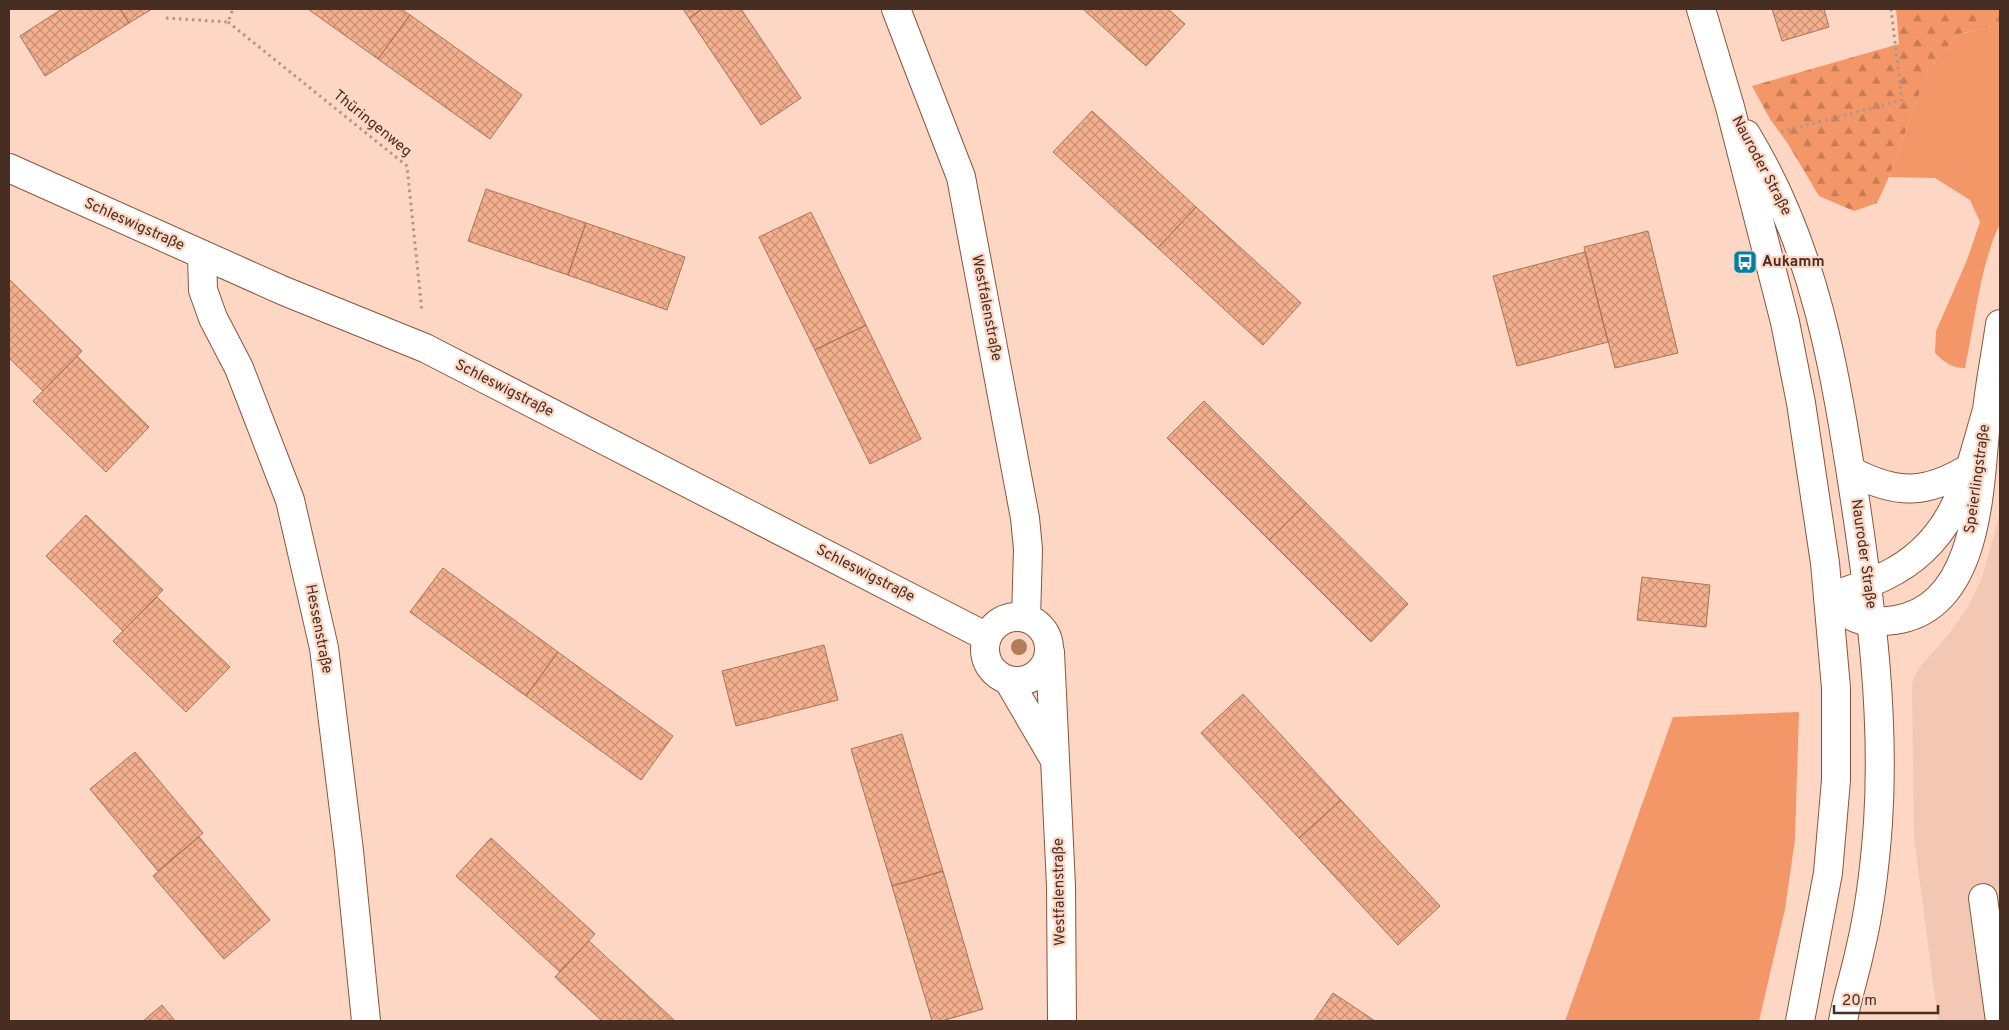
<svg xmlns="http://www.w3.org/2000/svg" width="2009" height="1030" font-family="Overpass,sans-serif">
<defs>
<pattern id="forest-firs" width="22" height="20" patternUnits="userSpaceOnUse" patternTransform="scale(1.25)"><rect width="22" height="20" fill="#f39768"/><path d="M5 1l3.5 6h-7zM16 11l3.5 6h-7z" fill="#c77c55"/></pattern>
<pattern id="building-cross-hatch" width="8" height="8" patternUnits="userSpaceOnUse" patternTransform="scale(1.25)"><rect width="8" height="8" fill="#f4b08e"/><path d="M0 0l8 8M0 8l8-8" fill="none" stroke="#c79074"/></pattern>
</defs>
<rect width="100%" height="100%" fill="#fdd7c4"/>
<path fill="#f2c8b4" d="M2000,512V1021H1938L1914,837L1912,688L1913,679L1919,668L1948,635L1968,607L1982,578Z"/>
<path fill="#f39768" d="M2000,25V224C1981,261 1974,326 1965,368C1952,368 1944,362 1935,353L1936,331L1967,260L1980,222L1970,200L1935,178L1889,177L1928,70L1959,34Z
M1799,712L1795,839L1785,909L1759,1021H1565L1673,717Z"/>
<path fill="url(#forest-firs)" d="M1896,9H2000V25L1959,34L1928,70L1889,177L1877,203L1854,211L1819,196L1788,144L1770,119L1752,86L1899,44Z"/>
<path fill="url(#building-cross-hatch)" stroke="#ab7356" d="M62,9H120L129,23L45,76L20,36Z
M120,9H152L129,23Z
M308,9H401L410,15L378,59Z
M683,9H702L689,18Z
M702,9H741L801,98L761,125L689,18Z
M1083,9H1168L1185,24L1146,66Z
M1772,9H1824L1829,27L1782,41Z
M410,15L522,95L490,139L378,59Z
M1092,111L1196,207L1158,248L1053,152Z
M486,189L586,223L568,275L468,241Z
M1196,207L1301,303L1263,345L1158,248Z
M811,212L866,325L815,350L759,237Z
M586,223L685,257L667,310L568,275Z
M1648,231L1678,353L1615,368L1584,247Z
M1585,252L1608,342L1517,366L1493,276Z
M9,279L82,351L43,391L9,358Z
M866,325L921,439L870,464L815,350Z
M77,356L149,427L106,472L33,401Z
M1204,401L1306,503L1269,540L1167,438Z
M1306,503L1408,604L1371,642L1269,540Z
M86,515L163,590L123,631L46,556Z
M443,568L558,652L526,696L410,612Z
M1642,577L1710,585L1706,627L1637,620Z
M157,597L230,667L186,712L113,641Z
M824,645L838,700L736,726L722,671Z
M558,652L673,736L641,780L526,696Z
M1243,694L1341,800L1299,838L1201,733Z
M902,734L943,871L892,886L851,749Z
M135,752L203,833L158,871L90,789Z
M1341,800L1440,906L1398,945L1299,838Z
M199,837L270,920L224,959L153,876Z
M491,838L595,934L560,972L456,876Z
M943,871L983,1009L942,1021H932L892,886Z
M589,941L675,1021H602L555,977Z
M1333,993L1375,1021H1314Z
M162,1005L175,1021H143Z"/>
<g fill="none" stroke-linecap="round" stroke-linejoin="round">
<g stroke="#8a5439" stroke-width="30">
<path id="minor" d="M896,9L961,177L1025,518L1028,549L1026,618
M9,168L284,291L425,348L987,637
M202,255L203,290L213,318L239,368L290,500L324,648L349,851L366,1021
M1987,410C1967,478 1956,542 1885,576C1867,585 1847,591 1828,597C1853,620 1861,625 1895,620C1983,607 1979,478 1987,411C1990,382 1996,353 2000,324
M1851,471C1897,495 1926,495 1971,467
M985 649a32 32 0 1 1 64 0a32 32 0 1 1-64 0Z
M1050,652L1061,886L1062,1021
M1008,680L1053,757
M1983,898L2000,1021"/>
</g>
<g stroke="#8a5439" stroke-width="30">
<path id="major" d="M1701,9L1730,107L1785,322L1801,403L1825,563L1836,688V780L1828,873L1800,1021
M1746,134C1816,249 1835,370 1855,500C1871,607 1885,714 1878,823C1875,865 1870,909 1860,950C1855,974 1847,997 1843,1021"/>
</g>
<path stroke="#b59484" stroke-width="3" stroke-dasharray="2.5 4" stroke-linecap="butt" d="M166,18L228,22L233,9
M228,22L407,166L422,312
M1781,132L1902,100L1891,9"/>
<use href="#minor" stroke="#fff" stroke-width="28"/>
<use href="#major" stroke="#fff" stroke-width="28"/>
</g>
<circle fill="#b37c58" cx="1019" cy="647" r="8"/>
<defs>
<g id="bus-square" transform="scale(1.25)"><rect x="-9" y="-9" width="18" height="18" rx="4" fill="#007fa4" stroke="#fdd7c4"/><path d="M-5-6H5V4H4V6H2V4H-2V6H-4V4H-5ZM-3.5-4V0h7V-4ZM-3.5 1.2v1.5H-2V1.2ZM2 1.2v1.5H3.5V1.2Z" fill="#fff"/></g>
</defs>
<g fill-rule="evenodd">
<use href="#bus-square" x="1745" y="262"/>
</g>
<g text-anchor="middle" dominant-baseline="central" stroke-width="4.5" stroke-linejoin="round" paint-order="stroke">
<g font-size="15" fill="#472e22" stroke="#fdd7c4">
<text transform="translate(372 124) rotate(39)">Thüringenweg</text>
<text transform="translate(1761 166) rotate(62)">Nauroder Straße</text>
<text transform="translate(134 225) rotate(24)">Schleswigstraße</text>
<text transform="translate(986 308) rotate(79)">Westfalenstraße</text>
<text transform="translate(504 389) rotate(27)">Schleswigstraße</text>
<text transform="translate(1978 479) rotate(-82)">Speierlingstraße</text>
<text transform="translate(1863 554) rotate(82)">Nauroder Straße</text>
<text transform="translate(865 574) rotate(27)">Schleswigstraße</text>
<text transform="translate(318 629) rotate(79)">Hessenstraße</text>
<text transform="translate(1060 892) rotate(-91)">Westfalenstraße</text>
</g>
<g font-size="15" font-weight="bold" fill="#472e22" stroke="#fdd7c4" text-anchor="start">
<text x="1762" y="262">Aukamm</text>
</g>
</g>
<rect width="2009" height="1030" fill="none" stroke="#472e22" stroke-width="20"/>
<path d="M1834 1005v8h104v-8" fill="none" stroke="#472e22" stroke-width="2.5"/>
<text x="1842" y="1005" font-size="15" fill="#472e22" stroke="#fdd7c4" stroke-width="4" paint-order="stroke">20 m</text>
</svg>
